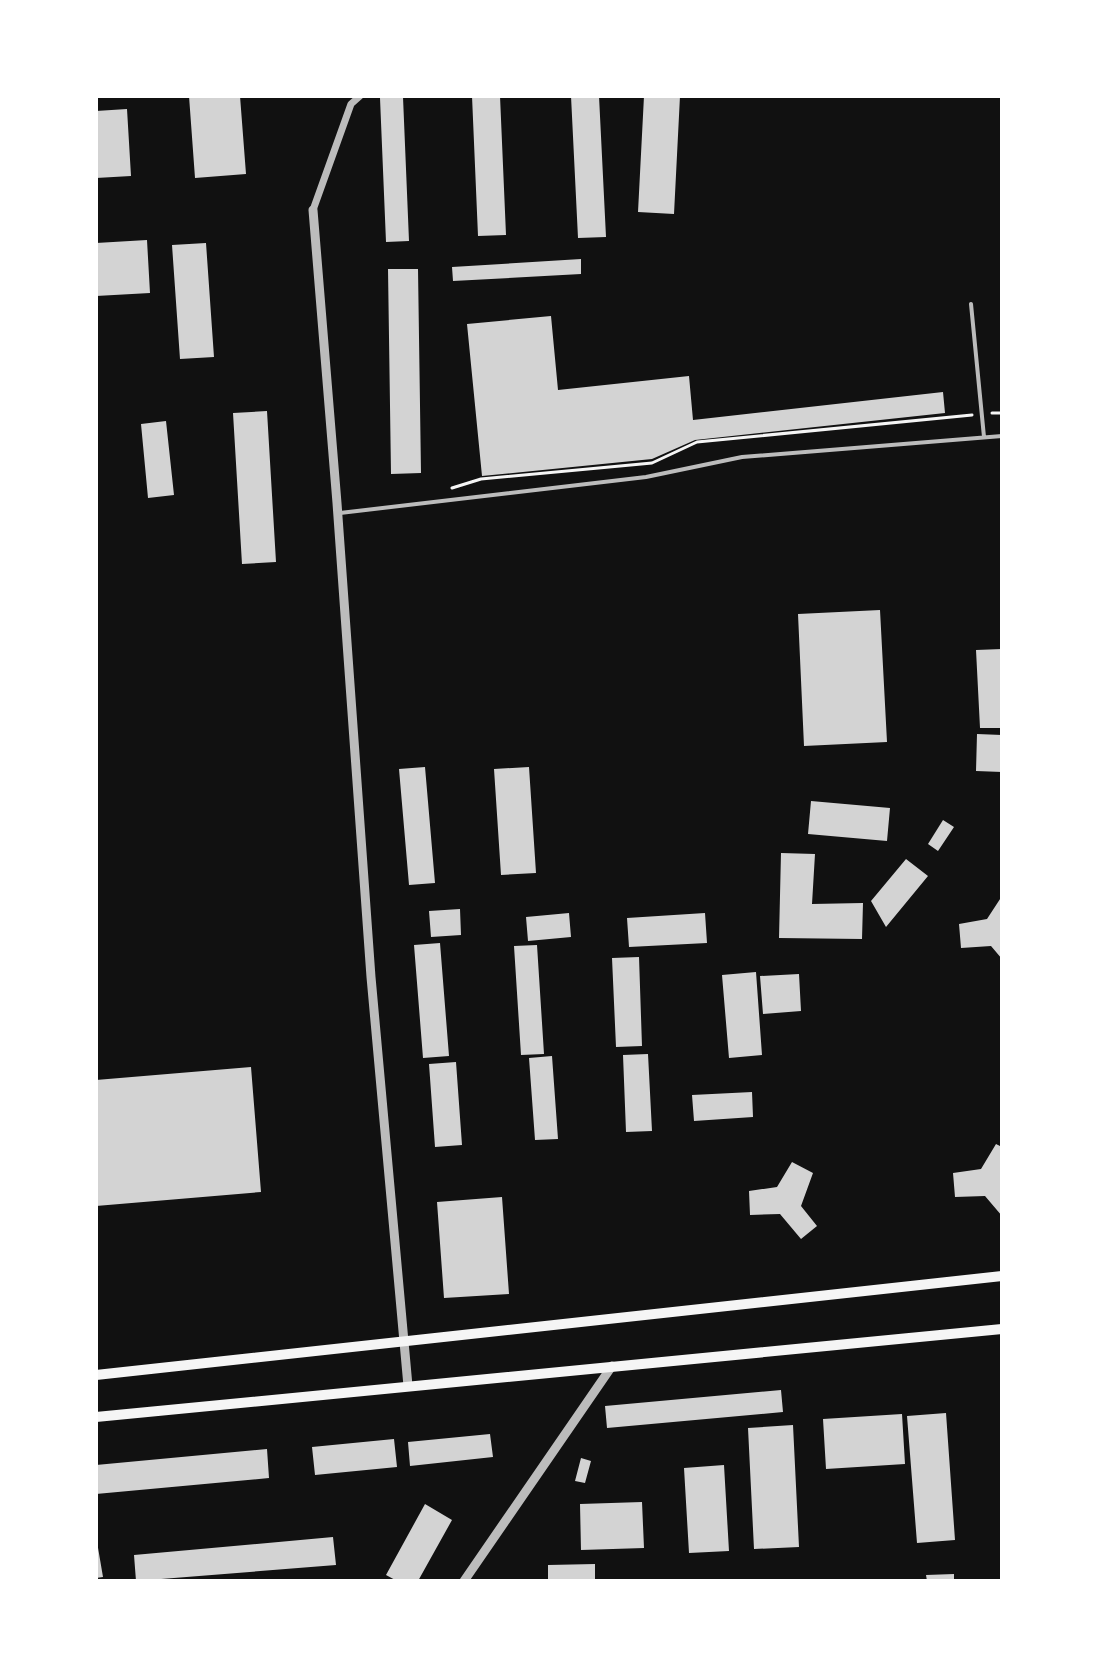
<svg xmlns="http://www.w3.org/2000/svg" width="1098" height="1677" font-family="'Public Sans',sans-serif">
<rect width="100%" height="100%" fill="#111"/>
<path fill="#d3d3d3" d="M189,96H240L246,174L195,178Z
M472,96H500L506,235L478,236Z
M571,96H599L606,237L578,238Z
M644,96H680L674,214L638,212Z
M403,97L409,241L386,242L380,98Z
M127,109L131,176L96,178V111Z
M147,240L150,293L96,296V243Z
M206,243L214,357L180,359L172,245Z
M581,259V274L453,281L452,267Z
M388,269H418L421,473L391,474Z
M551,316L558,390L689,376L693,420L943,392L945,413L695,440L652,459L482,476L467,324Z
M267,411L276,562L242,564L233,413Z
M166,421L174,495L148,498L141,424Z
M880,610L887,742L804,746L798,614Z
M1002,649V728H980L976,650Z
M977,734L1002,735V772L976,771Z
M425,767L435,883L409,885L399,769Z
M529,767L536,873L501,875L494,769Z
M811,801L890,808L887,841L808,834Z
M943,820L954,827L938,851L928,844Z
M781,853L815,854L812,904L863,903L862,939L779,938Z
M906,859L928,876L886,927L871,901Z
M1002,896V959L991,946L961,948L959,924L987,919Z
M460,909L461,935L431,937L429,911Z
M569,913L571,937L528,941L526,917Z
M705,913L707,943L629,947L627,918Z
M440,943L449,1056L423,1058L414,945Z
M537,945L544,1054L521,1055L514,946Z
M639,957L642,1046L616,1047L612,958Z
M756,972L762,1055L729,1058L722,975Z
M799,974L801,1011L763,1014L760,976Z
M648,1054L652,1131L626,1132L623,1055Z
M552,1056L558,1139L535,1140L529,1058Z
M456,1062L462,1145L435,1147L429,1064Z
M251,1067L261,1192L96,1206V1080Z
M752,1092L753,1117L694,1121L692,1095Z
M996,1144L1002,1147V1216L985,1196L955,1197L953,1173L981,1169Z
M792,1162L813,1173L801,1206L817,1226L801,1239L780,1214L750,1215L749,1191L777,1187Z
M502,1197L509,1294L444,1298L437,1202Z
M781,1390L783,1412L607,1428L605,1406Z
M946,1413L955,1540L917,1543L907,1416Z
M902,1414L905,1464L826,1469L823,1419Z
M793,1425L799,1547L754,1549L748,1428Z
M490,1434L493,1457L410,1466L408,1442Z
M394,1439L397,1467L315,1475L312,1447Z
M267,1449L269,1478L96,1494V1465Z
M581,1458L591,1461L585,1483L575,1481Z
M724,1465L729,1551L689,1553L684,1468Z
M642,1502L644,1548L581,1550L580,1504Z
M425,1504L452,1520L418,1581H397L386,1575Z
M96,1536L103,1577L96,1578Z
M333,1537L336,1565L136,1581L134,1555Z
M595,1564V1581H548V1565Z
M954,1574V1581H927L926,1575Z"/>
<g fill="none" stroke-linecap="round" stroke-linejoin="round">
<path stroke="#f5f5f5" stroke-width="3" d="M992,413H1002
M452,488L481,479L652,463L697,442L972,415"/>
<path stroke="#bcbcbc" stroke-width="4" d="M971,304L984,437
M340,513L646,477L742,457L1002,436"/>
<path stroke="#bcbcbc" stroke-width="7" d="M313,210L351,104L360,96"/>
<path stroke="#bcbcbc" stroke-width="9" d="M313,210L337,503L371,977L408,1386
M464,1581L612,1366"/>
<path stroke="#f5f5f5" stroke-width="10" d="M96,1375L1002,1276
M96,1417L1002,1329"/>
</g>
<rect width="1098" height="1677" fill="none" stroke="#ffffff" stroke-width="196"/>
</svg>
